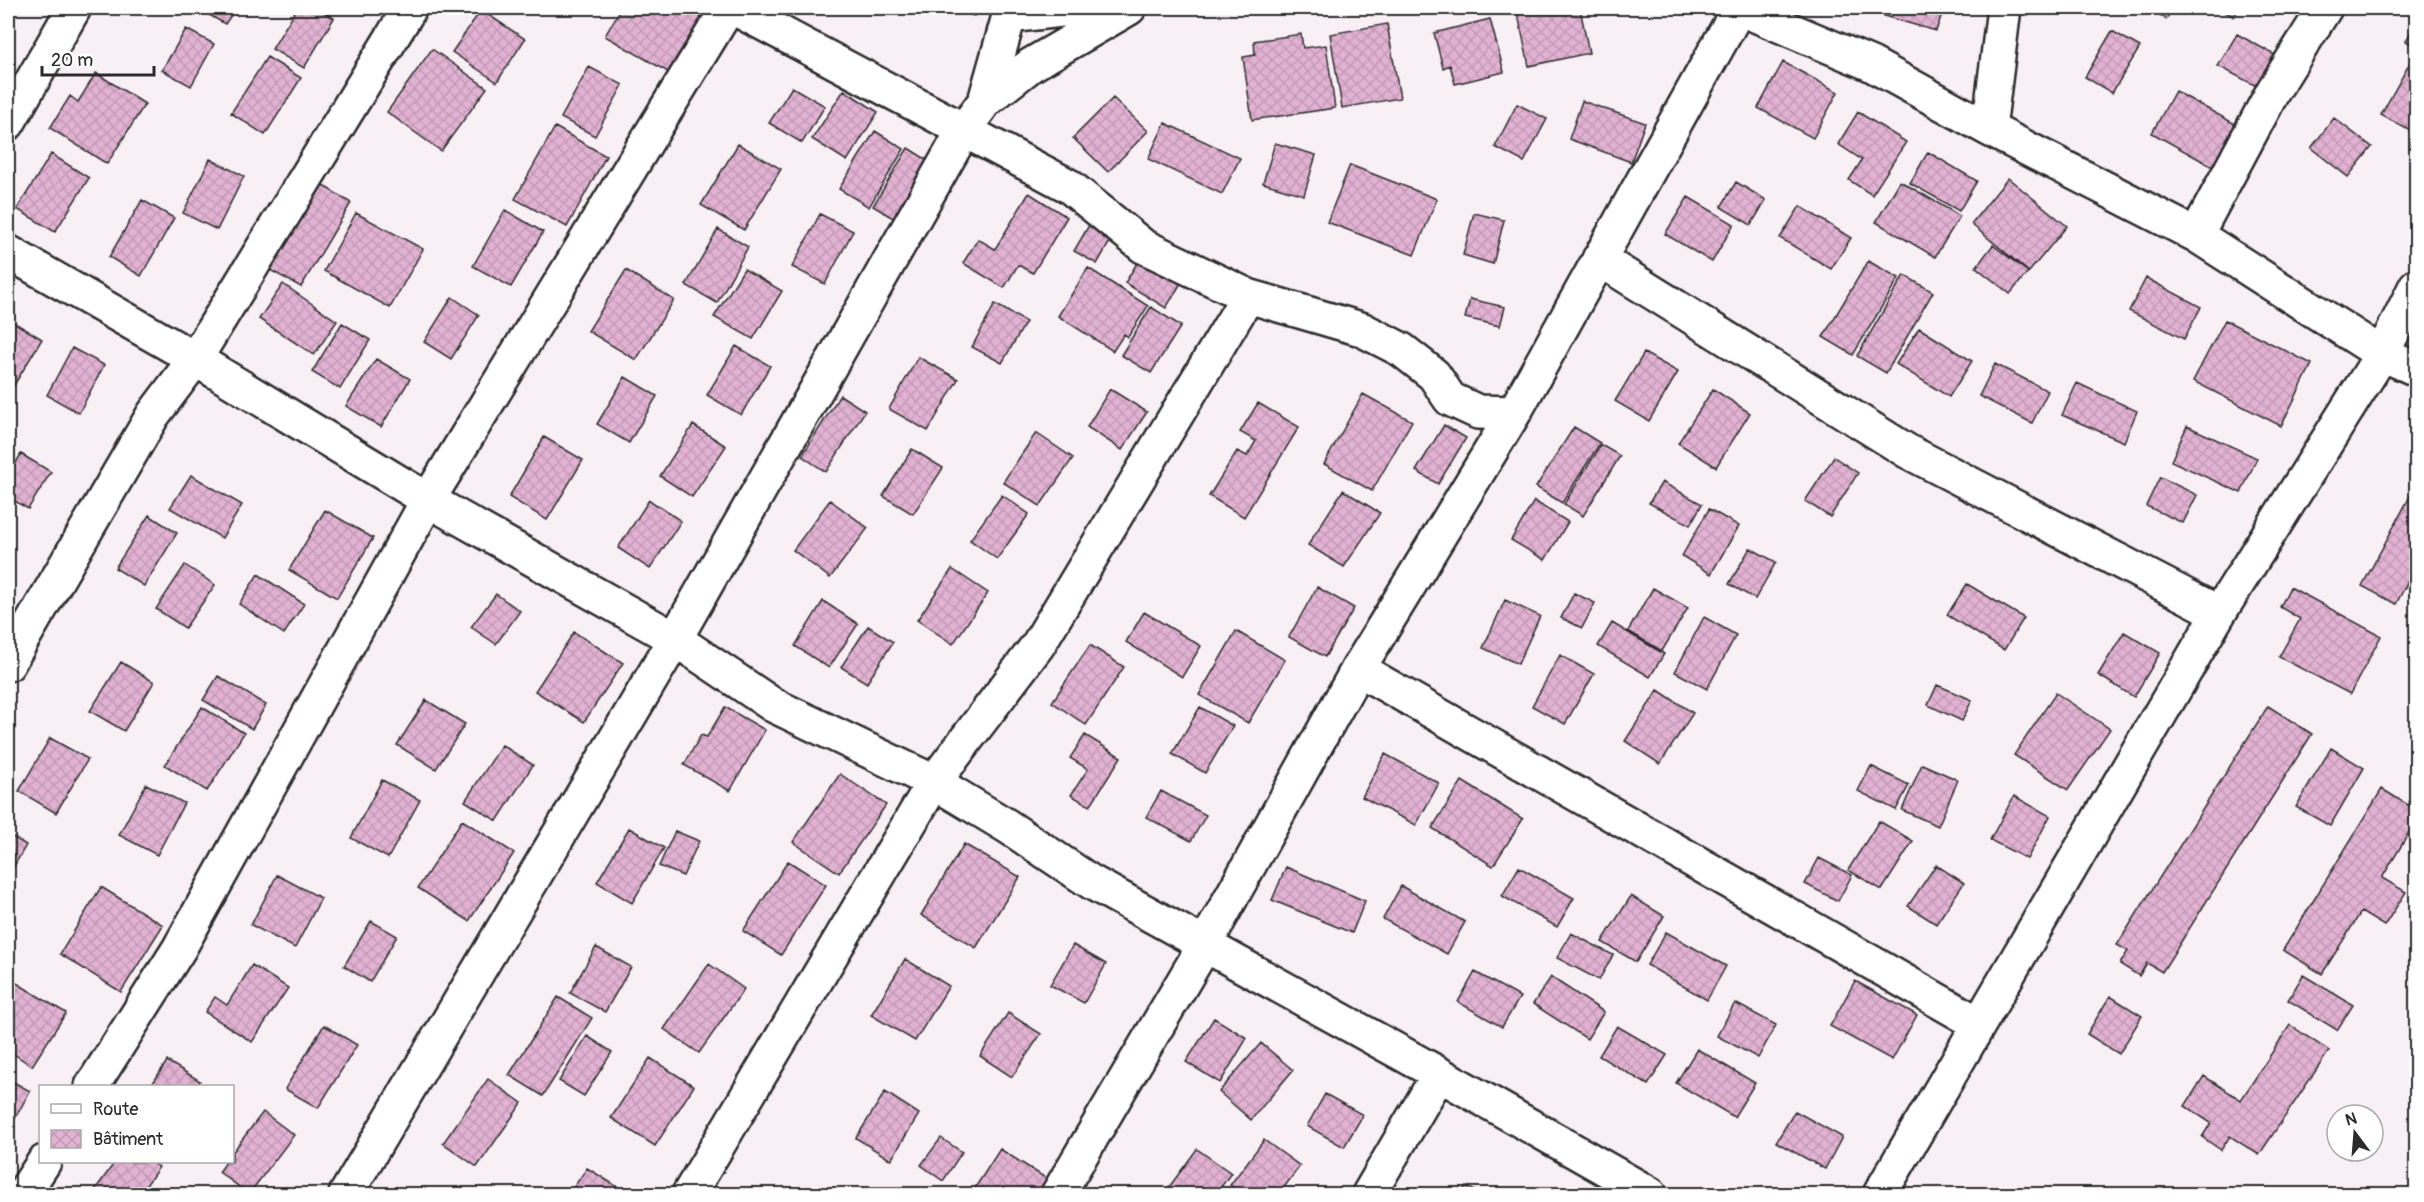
<svg xmlns="http://www.w3.org/2000/svg" width="2424" height="1202" font-family="Pangolin,sans-serif">
<defs>
<pattern id="building-cross-hatch" width="8" height="8" patternUnits="userSpaceOnUse" patternTransform="scale(1.5)"><rect width="8" height="8" fill="#e2b2d3"/><path d="M0 0l8 8M0 8l8-8" fill="none" stroke="#c299b5"/></pattern>
</defs>
<rect width="100%" height="100%" fill="#f9f0f6"/>
<filter id="ink" filterUnits="userSpaceOnUse"><feTurbulence type="fractalNoise" baseFrequency=".0167" numOctaves="2"/><feDisplacementMap in="SourceGraphic" scale="12" xChannelSelector="R" yChannelSelector="G"/><feConvolveMatrix kernelMatrix="1 2 1 2 8 2 1 2 1" color-interpolation-filters="sRGB"/></filter>
<g filter="url(#ink)">
<path fill="url(#building-cross-hatch)" stroke="#2b2b2b" stroke-width="1.5" d="M197,8H236L225,24Z
M297,8H317L334,18L304,68L272,49Z
M621,8H686L708,20L675,76L605,36Z
M879,8H894L891,13Z
M956,8H978L974,16Z
M1531,8H1580L1589,53L1529,66L1517,10Z
M1856,8H1944L1936,31Z
M2150,8H2174L2166,19Z
M2218,8H2239L2234,17Z
M481,10L525,39L497,82L452,52Z
M1490,19L1504,72L1455,84L1450,65L1443,68L1434,33Z
M2416,22V47L2406,41Z
M1387,24L1400,98L1342,108L1330,34Z
M186,29L214,44L191,86L162,70Z
M2112,31L2140,47L2112,93L2085,77Z
M1301,34L1303,48L1326,45L1335,108L1252,120L1243,57L1255,55L1254,41Z
M2237,34L2284,60L2266,91L2218,66Z
M432,49L487,88L441,151L387,112Z
M2416,52V134L2381,115Z
M267,57L301,78L265,135L231,113Z
M1783,62L1838,92L1813,138L1758,108Z
M589,67L623,85L595,136L561,118Z
M96,73L145,104L107,164L50,128L70,96L78,102Z
M792,87L825,106L802,143L769,123Z
M844,90L878,112L847,161L812,139Z
M2175,91L2237,125L2213,167L2152,133Z
M1113,98L1148,131L1108,172L1073,138Z
M1582,101L1645,123L1631,162L1569,139Z
M1517,104L1547,119L1524,162L1495,147Z
M1858,112L1906,142L1872,195L1849,180L1862,160L1838,144Z
M2334,118L2372,147L2348,177L2311,148Z
M1165,123L1240,158L1222,194L1148,159Z
M555,127L606,156L567,227L515,199Z
M875,131L904,149L869,207L839,189Z
M1275,143L1316,155L1304,195L1263,183Z
M738,144L781,169L744,230L701,205Z
M908,148L937,166L903,224L873,206Z
M1928,152L1977,181L1959,211L1910,183Z
M51,154L89,178L55,232L17,209Z
M210,159L244,176L217,230L183,213Z
M1350,165L1437,199L1414,255L1327,222Z
M2008,178L2067,226L2029,272L1971,224Z
M1900,181L1960,216L1935,257L1876,222Z
M1736,182L1766,200L1751,225L1721,207Z
M321,184L351,203L301,287L270,270Z
M1029,193L1067,217L1033,273L1018,265L1004,288L963,263L978,239L995,249Z
M1688,197L1734,224L1712,262L1665,234Z
M142,200L174,218L141,276L109,257Z
M1800,206L1851,238L1831,269L1780,238Z
M505,210L543,232L511,287L473,266Z
M356,213L423,249L390,308L324,271Z
M1474,213L1504,220L1493,264L1463,255Z
M820,214L853,231L825,284L792,267Z
M1092,220L1115,233L1097,264L1074,251Z
M718,229L748,247L717,303L686,285Z
M1993,245L2028,272L2010,294L1976,267Z
M1140,258L1181,283L1166,308L1125,283Z
M1868,261L1899,278L1853,355L1823,337Z
M1088,268L1148,306L1128,337L1124,334L1113,351L1058,316Z
M744,269L782,291L753,339L714,317Z
M626,270L674,300L636,360L588,331Z
M1904,275L1933,292L1886,373L1857,356Z
M2146,278L2201,307L2184,339L2129,311Z
M283,284L337,321L314,355L259,319Z
M452,297L479,315L451,359L424,342Z
M1470,299L1505,307L1500,326L1465,318Z
M995,304L1026,322L1002,363L972,347Z
M1151,307L1181,326L1151,373L1121,355Z
M8,319L42,339L8,395Z
M2225,320L2312,364L2281,426L2193,381Z
M342,323L370,340L340,389L312,372Z
M1919,328L1972,361L1949,397L1896,364Z
M736,346L770,366L741,415L707,395Z
M72,348L104,365L79,413L47,395Z
M1644,353L1678,372L1649,421L1615,401Z
M918,357L958,379L928,431L889,409Z
M376,359L410,379L381,427L346,406Z
M1995,364L2048,391L2032,423L1979,396Z
M625,377L657,396L629,443L597,424Z
M2077,383L2137,411L2124,442L2062,415Z
M1110,389L1147,412L1122,450L1087,427Z
M1713,389L1750,413L1716,467L1678,443Z
M1363,394L1412,421L1372,491L1324,464Z
M840,395L865,411L826,472L802,456Z
M1258,403L1299,427L1244,517L1209,496L1237,451L1247,456L1256,441L1240,432Z
M693,425L726,446L692,497L660,476Z
M1444,425L1466,438L1438,484L1416,471Z
M2187,426L2257,458L2241,493L2171,461Z
M1574,427L1600,443L1562,503L1536,487Z
M1036,433L1073,458L1040,506L1003,482Z
M544,437L583,460L547,520L509,497Z
M1601,445L1620,456L1583,516L1564,504Z
M912,449L943,468L913,514L883,496Z
M21,454L51,472L28,509L8,497V476Z
M1834,457L1858,473L1830,517L1805,501Z
M191,475L242,505L222,538L170,508Z
M2160,477L2197,495L2183,523L2146,506Z
M1662,482L1702,504L1690,525L1649,503Z
M2416,485V566L2396,604L2362,586Z
M1343,490L1380,513L1344,567L1308,545Z
M1002,495L1029,514L997,559L970,540Z
M649,500L681,521L650,569L618,548Z
M830,500L868,528L830,578L793,550Z
M1534,501L1568,522L1545,560L1511,540Z
M1709,509L1739,526L1711,574L1682,556Z
M325,510L373,538L337,598L289,570Z
M149,515L177,533L144,586L115,568Z
M1750,548L1776,562L1755,599L1729,584Z
M185,565L215,585L185,628L156,609Z
M952,569L988,593L953,644L917,620Z
M258,574L304,604L284,634L239,604Z
M1967,584L2024,618L2004,650L1947,615Z
M1317,587L1354,608L1325,657L1289,637Z
M2290,587L2381,636L2350,694L2279,657L2300,619L2280,607Z
M1653,588L1688,608L1662,651L1628,631Z
M1574,593L1595,603L1582,628L1561,618Z
M496,594L520,611L496,644L471,627Z
M1505,600L1540,616L1518,664L1483,648Z
M823,601L858,624L829,668L795,646Z
M1144,612L1201,646L1182,677L1126,642Z
M1704,617L1736,635L1707,689L1675,672Z
M1612,623L1664,654L1650,677L1598,646Z
M868,626L893,642L867,683L841,667Z
M1236,631L1285,660L1248,723L1199,695Z
M574,632L623,663L584,722L535,691Z
M2124,632L2160,653L2134,697L2098,675Z
M1090,645L1124,667L1086,725L1052,702Z
M1560,655L1594,674L1565,724L1532,706Z
M121,662L154,682L124,731L90,711Z
M218,676L266,705L252,729L203,700Z
M1937,685L1972,700L1962,721L1928,705Z
M1658,690L1693,713L1660,764L1625,741Z
M2056,693L2110,729L2068,790L2014,755Z
M426,700L465,724L436,769L397,745Z
M2268,706L2312,734L2162,972L2147,963L2139,976L2120,964L2128,951L2117,945Z
M202,707L244,733L207,791L165,765Z
M725,707L765,730L730,791L684,765L701,735L707,737Z
M1200,707L1233,726L1205,773L1172,754Z
M1085,735L1121,757L1090,806L1071,795L1088,769L1070,758Z
M50,738L88,759L56,813L19,791Z
M502,745L533,765L497,821L465,801Z
M2331,748L2364,768L2330,826L2296,807Z
M1385,754L1439,783L1416,825L1362,797Z
M1922,764L1958,780L1938,826L1902,810Z
M1871,766L1909,785L1896,810L1858,791Z
M840,774L886,805L839,873L793,842Z
M382,780L420,800L388,858L351,838Z
M1462,781L1523,819L1493,866L1432,828Z
M146,784L184,803L157,855L119,835Z
M2382,789L2416,810V821L2382,878L2406,892L2384,926L2361,912L2322,974L2283,950Z
M1161,791L1206,815L1191,841L1146,817Z
M2014,796L2050,816L2027,859L1990,840Z
M462,820L514,853L469,921L418,888Z
M1879,821L1913,841L1882,890L1848,870Z
M629,828L664,848L632,903L597,882Z
M675,831L699,841L683,876L659,866Z
M8,834L26,845L8,877Z
M964,844L1020,877L976,948L921,915Z
M1819,858L1852,875L1838,901L1805,884Z
M788,861L826,885L781,955L743,931Z
M1936,865L1964,883L1936,924L1908,906Z
M1286,867L1365,901L1352,933L1272,900Z
M1519,867L1574,898L1557,927L1502,896Z
M277,875L321,898L295,948L251,925Z
M1401,886L1465,922L1447,954L1383,919Z
M101,887L163,925L121,992L60,954Z
M1631,896L1664,916L1636,962L1602,942Z
M371,921L397,936L370,982L344,966Z
M1666,932L1726,966L1707,1000L1647,965Z
M1571,933L1613,955L1599,980L1557,958Z
M1073,945L1106,964L1084,1003L1050,985Z
M596,947L631,967L605,1012L570,993Z
M905,959L949,986L915,1041L871,1015Z
M709,964L744,989L699,1053L664,1029Z
M252,965L288,988L252,1042L205,1012L215,997L227,1005Z
M1475,972L1520,997L1502,1027L1458,1002Z
M2303,975L2353,1005L2337,1030L2288,1000Z
M1551,977L1604,1012L1587,1039L1533,1004Z
M10,979L66,1013L32,1066L8,1050V1034L12,1027L8,1024V983Z
M1855,981L1917,1015L1892,1060L1830,1026Z
M2110,996L2142,1016L2119,1054L2087,1034Z
M558,997L592,1018L543,1096L509,1075Z
M1735,1003L1776,1025L1758,1058L1717,1036Z
M1008,1013L1041,1034L1012,1077L980,1056Z
M1214,1018L1247,1038L1220,1083L1186,1062Z
M324,1025L357,1045L318,1108L285,1089Z
M2290,1025L2329,1051L2259,1155L2230,1136L2221,1150L2202,1137L2211,1123L2185,1106L2204,1076L2241,1100Z
M1617,1026L1667,1055L1648,1085L1599,1056Z
M587,1036L612,1052L584,1096L559,1081Z
M1261,1043L1293,1070L1251,1120L1219,1092Z
M1697,1049L1755,1083L1734,1117L1676,1083Z
M650,1058L694,1086L655,1146L611,1118Z
M167,1061L200,1081L197,1086H151Z
M8,1079L30,1091L8,1131Z
M488,1079L522,1103L477,1167L443,1143Z
M885,1092L919,1114L891,1160L856,1138Z
M1325,1094L1363,1115L1344,1147L1307,1126Z
M1795,1111L1842,1137L1825,1169L1776,1142Z
M263,1112L294,1135L249,1194L219,1172L226,1162H232V1153Z
M941,1138L962,1152L943,1181L921,1165Z
M1264,1140L1300,1166L1279,1194H1242L1230,1185Z
M1000,1149L1047,1179L1037,1194H971Z
M1197,1149L1231,1173L1216,1194H1164Z
M115,1162H151L159,1167L140,1194H92Z
M587,1168L621,1189L617,1194H569Z
M1466,1186L1480,1194H1460Z
M1290,1188L1299,1194H1285Z"/>
<g fill="none" stroke-linecap="round" stroke-linejoin="round">
<g stroke="#2b2b2b" stroke-width="38">
<path id="minor" d="M734,8L1069,186L1143,246L1248,296L1361,329L1402,350L1434,375L1450,399L1478,412L1514,413
M1739,8L1871,64L1989,129L2196,235L2382,354L2416,369
M1009,16L1079,8
M985,101L1031,65L1129,8
M8,123L74,8
M1989,129L2004,8
M2196,235L2273,91L2325,8
M8,252L195,359L428,500L675,639L773,705L934,782L1007,826L1091,882L1439,1074L1650,1194
M1599,259L1907,451L2219,613
M8,664L153,415L195,359L410,8
M1358,669L1979,1024
M92,1086L179,949L428,500L728,8
M23,1194L44,1162
M346,1194L675,639L964,130L985,101L1009,16V8
M689,1194L934,782L1038,645L1248,296
M1058,1194L1206,943L1358,669L1514,413L1739,8
M1369,1194L1439,1074
M1880,1194L2219,613L2382,354L2416,286"/>
</g>
<use href="#minor" stroke="#fff" stroke-width="33"/>
</g>
</g>
<rect width="2424" height="1202" fill="none" stroke="#fff" stroke-width="30"/>
<rect x="15" y="15" width="2394" height="1172" fill="none" stroke="#2b2b2b" stroke-width="2" filter="url(#ink)"/>
<rect x="39" y="1085" width="195" height="78" fill="#ffffff" stroke="#aaaaaa" stroke-width="1.5"/>
<rect x="51" y="1104" width="30" height="9" fill="#ffffff" stroke="#aaaaaa" stroke-width="1.5"/>
<text x="93" y="1115" font-size="18" fill="#2b2b2b">Route</text>
<rect x="51" y="1130" width="30" height="18" fill="url(#building-cross-hatch)" stroke="#aaaaaa" stroke-width="1.5"/>
<text x="93" y="1145" font-size="18" fill="#2b2b2b">Bâtiment</text>
<g transform="translate(2355 1133) rotate(344)"><circle r="28" fill="#ffffff" stroke="#aaaaaa" stroke-width="1.5"/>
<path d="M0-4.5L10 22L0 15L-10 22Z" fill="#2b2b2b"/>
<text y="-9" font-size="16" font-weight="bold" text-anchor="middle" fill="#2b2b2b">N</text>
</g>
<path d="M42 66v9h112v-9" fill="none" stroke="#2b2b2b" stroke-width="3"/>
<text x="51" y="66" font-size="18" fill="#2b2b2b" stroke="#ffffff" stroke-width="4.5" paint-order="stroke">20 m</text>
</svg>
